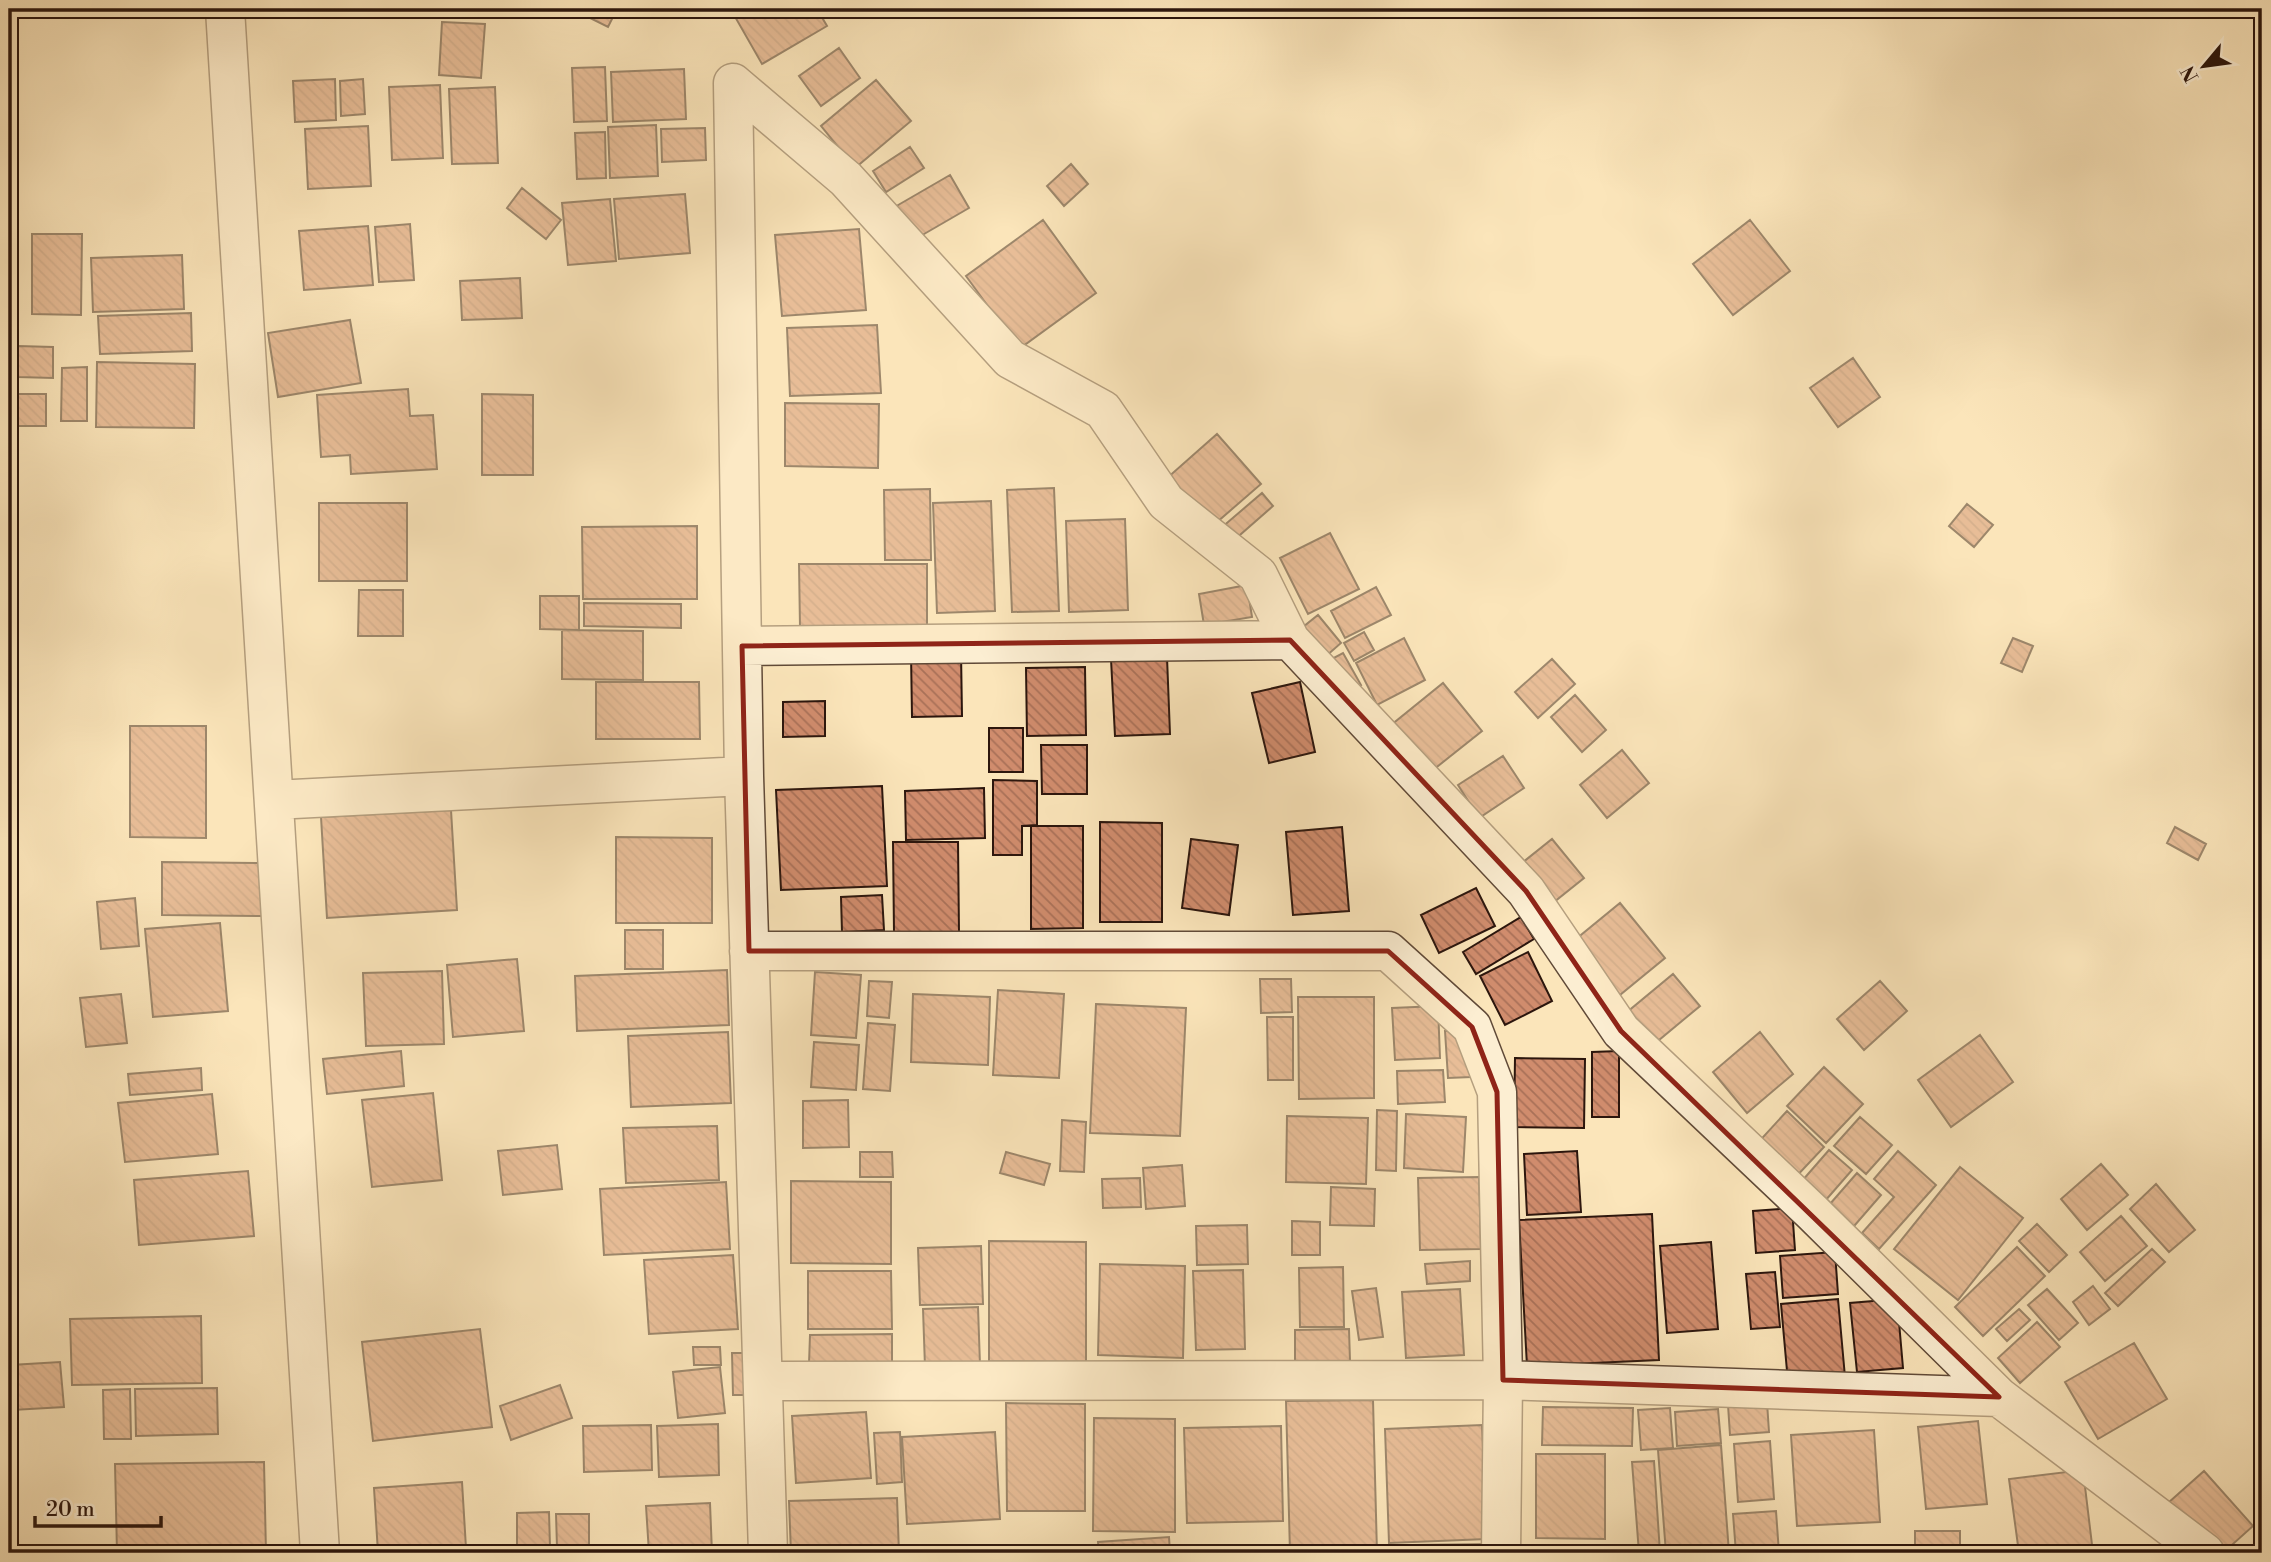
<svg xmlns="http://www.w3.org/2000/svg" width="2271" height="1562" font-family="'Libre Bodoni',serif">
<defs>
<pattern id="building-back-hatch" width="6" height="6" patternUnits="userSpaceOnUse" patternTransform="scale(1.75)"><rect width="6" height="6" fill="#d08c6d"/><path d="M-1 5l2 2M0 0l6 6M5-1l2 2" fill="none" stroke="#a97158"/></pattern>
</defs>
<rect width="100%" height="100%" fill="#fbe5ba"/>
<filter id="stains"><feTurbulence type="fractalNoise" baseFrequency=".00286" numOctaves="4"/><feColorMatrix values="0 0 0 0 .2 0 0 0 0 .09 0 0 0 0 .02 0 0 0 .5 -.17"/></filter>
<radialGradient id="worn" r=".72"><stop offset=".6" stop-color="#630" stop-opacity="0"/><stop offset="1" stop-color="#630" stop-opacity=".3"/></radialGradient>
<path fill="url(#building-back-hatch)" stroke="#2c160d" stroke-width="2" d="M572,9H617L608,27Z
M745,9H817L827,26L762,64L734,15Z
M442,22L485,24L481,78L439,75Z
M839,48L860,78L821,106L799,76Z
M605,67L607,121L574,122L572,68Z
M684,69L686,119L613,122L611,72Z
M335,79L336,120L295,122L293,81Z
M363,79L365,114L341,116L340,81Z
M876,80L911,121L855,168L821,126Z
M440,85L443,158L392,160L389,87Z
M495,87L498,163L452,164L449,89Z
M656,125L658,176L610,178L608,127Z
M368,126L371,186L308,189L305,129Z
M705,128L706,160L662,162L661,129Z
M605,132L606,178L577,179L575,133Z
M910,147L924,168L886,192L873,171Z
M1071,164L1088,184L1064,206L1047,186Z
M950,175L969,208L912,241L893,208Z
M522,188L561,220L546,239L507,208Z
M685,194L690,253L619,259L614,199Z
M610,199L616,261L568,265L562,203Z
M1043,220L1096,293L1019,349L966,276Z
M1750,220L1790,271L1733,315L1693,264Z
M410,224L414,280L379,282L375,227Z
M368,226L373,285L304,290L299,231Z
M859,229L866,310L782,316L775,235Z
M32,234H82L81,315L32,314Z
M182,255L184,309L93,312L91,258Z
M520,278L522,318L462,320L460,281Z
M191,313L192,351L100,354L98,316Z
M350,320L361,383L278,397L268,333Z
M877,325L881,393L790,396L787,328Z
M18,346L53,347V378L18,377Z
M1853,358L1880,397L1838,427L1810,388Z
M97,362L195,364L194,428L96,427Z
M87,367V421H61L62,368Z
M408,389L410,416L433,415L437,469L351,474L350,455L321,457L317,395Z
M17,394H46V426H17Z
M482,394L533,395V475H482Z
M785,403L879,404L878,468L785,466Z
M1217,434L1261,484L1209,529L1166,479Z
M1054,488L1059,611L1012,612L1007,490Z
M930,489L931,560H885L884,490Z
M1262,493L1273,506L1233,541L1221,528Z
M991,501L995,611L937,613L933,503Z
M319,503H407V581H319Z
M1967,504L1993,525L1974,547L1949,526Z
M1125,519L1128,610L1069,612L1066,521Z
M697,526V599H583L582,527Z
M1330,533L1359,589L1308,614L1280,558Z
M799,564H927V627H800Z
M1247,585L1252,617L1204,625L1199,594Z
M1376,587L1391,615L1345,638L1331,611Z
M359,590H403V636H358Z
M540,596H579V630L540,629Z
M584,603L681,604V628L584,626Z
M1318,615L1341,643L1317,664L1293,635Z
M562,630L643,631V680L562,679Z
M1364,632L1374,650L1354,661L1344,643Z
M1404,638L1425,680L1377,705L1356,663Z
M2013,638L2033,646L2022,672L2001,663Z
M961,652L962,716L912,717L911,653Z
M1343,653L1361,685L1346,693L1328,661Z
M1167,657L1170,734L1115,736L1111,659Z
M1552,659L1575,684L1538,718L1515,692Z
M1085,667L1086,735L1027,736L1026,668Z
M596,682H699L700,739H596Z
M1300,682L1315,752L1269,763L1252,693Z
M1443,683L1482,731L1423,778L1385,730Z
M1575,695L1606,730L1582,752L1551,717Z
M825,701V736L783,737V702Z
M130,726H206V838L130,837Z
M989,728H1023V772H989Z
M1041,745H1087V794H1042Z
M1622,750L1649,783L1607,818L1580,785Z
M1503,756L1524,788L1479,818L1458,785Z
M993,780L1037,781V825L1022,826V855H993Z
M882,786L887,886L781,890L776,790Z
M984,788L985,838L906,840L905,791Z
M451,810L457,910L327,918L321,817Z
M1100,822L1162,823V922H1100Z
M1031,826H1083V928L1031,929Z
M1342,827L1349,911L1293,915L1286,832Z
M2175,827L2206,844L2198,860L2167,843Z
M616,837L712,838V923H616Z
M1191,839L1238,845L1229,915L1182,908Z
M1552,839L1584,878L1549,906L1517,867Z
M893,842H958L959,932H894Z
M162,862L265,863V916L162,915Z
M1476,888L1495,926L1439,953L1421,915Z
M882,895L884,930L842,932L841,897Z
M135,898L139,946L101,949L97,902Z
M1620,903L1665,958L1615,999L1570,944Z
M1521,917L1534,939L1476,974L1463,952Z
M220,923L228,1011L153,1017L145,929Z
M625,930H663V969H625Z
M1528,952L1552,1001L1505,1025L1480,976Z
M517,959L524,1031L453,1037L447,965Z
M727,970L729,1025L577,1031L575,976Z
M442,971L444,1044L366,1046L363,973Z
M815,972L861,975L856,1038L811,1035Z
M1673,974L1700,1006L1653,1045L1626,1013Z
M1260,979H1291L1292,1012L1261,1013Z
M869,981L892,982L889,1018L867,1016Z
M1880,981L1907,1011L1864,1050L1837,1019Z
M998,990L1064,994L1059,1078L993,1075Z
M121,994L127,1043L86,1047L80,998Z
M913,994L990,997L988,1065L911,1062Z
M1298,997H1374V1098L1299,1099Z
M1096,1004L1186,1008L1180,1136L1090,1133Z
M1438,1006L1440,1058L1395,1060L1392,1008Z
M1267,1017H1293V1080H1268Z
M868,1023L895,1025L890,1091L863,1089Z
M1445,1031H1469L1471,1077L1448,1078Z
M728,1032L731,1103L631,1107L628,1036Z
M1760,1032L1793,1074L1747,1113L1713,1072Z
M1980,1035L2013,1082L1951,1127L1918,1080Z
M814,1042L859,1045L856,1090L811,1087Z
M401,1051L404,1086L327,1094L323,1059Z
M1619,1051V1117H1592V1052Z
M1515,1058L1585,1059L1584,1128L1514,1127Z
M1824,1067L1863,1104L1826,1143L1787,1106Z
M201,1068L202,1090L130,1095L128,1074Z
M1443,1070L1445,1102L1398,1104L1397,1071Z
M433,1093L442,1180L372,1187L362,1100Z
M212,1094L218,1154L125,1162L118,1103Z
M848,1100L849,1147L803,1148V1101Z
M1377,1110L1397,1111L1396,1171L1376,1170Z
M1787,1111L1824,1147L1791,1182L1754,1147Z
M1406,1114L1466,1117L1463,1172L1404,1168Z
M1287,1116L1368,1118L1366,1184L1286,1182Z
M1860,1117L1892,1145L1866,1174L1834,1146Z
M1062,1120L1086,1122L1084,1172L1060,1171Z
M717,1126L719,1180L626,1183L623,1128Z
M557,1145L562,1189L503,1195L498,1151Z
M1829,1150L1852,1170L1818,1209L1795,1189Z
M1577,1151L1581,1212L1527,1215L1524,1154Z
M1898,1151L1936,1185L1879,1249L1862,1233L1894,1197L1874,1179Z
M860,1152H892L893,1177H860Z
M1006,1152L1050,1164L1044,1185L1000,1173Z
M2101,1164L2128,1195L2087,1230L2061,1199Z
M1182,1165L1185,1206L1146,1209L1143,1168Z
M1960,1167L2023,1218L1958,1300L1894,1249Z
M248,1171L254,1236L139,1245L134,1180Z
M1857,1173L1881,1195L1848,1233L1823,1212Z
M1479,1177L1481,1249L1420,1250L1418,1178Z
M1140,1178L1141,1207L1103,1208L1102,1179Z
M791,1181L891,1182V1264L791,1263Z
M726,1182L730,1249L604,1255L600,1189Z
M2156,1184L2195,1230L2169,1252L2130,1209Z
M1331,1187L1375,1189L1374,1226L1330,1225Z
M1792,1208L1795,1250L1756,1253L1753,1211Z
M1652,1214L1659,1360L1527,1366L1519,1220Z
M2121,1216L2147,1246L2105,1281L2080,1252Z
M1292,1221L1320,1222V1255H1292Z
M2037,1224L2067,1255L2049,1272L2019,1241Z
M1247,1225L1248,1264L1197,1265L1196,1226Z
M989,1241L1086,1242V1362L989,1361Z
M1711,1242L1718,1329L1667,1333L1660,1246Z
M981,1246L983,1304L920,1305L918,1248Z
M2017,1247L2045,1276L1983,1336L1955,1307Z
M2152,1249L2165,1262L2118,1306L2105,1293Z
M1835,1252L1838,1294L1783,1298L1780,1256Z
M733,1255L738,1329L649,1334L644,1260Z
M1470,1261V1281L1427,1284L1425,1264Z
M1100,1264L1185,1266L1183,1358L1098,1355Z
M1343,1267L1344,1327H1300L1299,1268Z
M1243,1270L1245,1349L1196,1350L1193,1271Z
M808,1271H891L892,1329H808Z
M1775,1272L1780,1327L1751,1329L1746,1274Z
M2093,1286L2110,1309L2089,1325L2073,1302Z
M1376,1288L1383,1337L1359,1340L1352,1291Z
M1460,1289L1464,1355L1406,1358L1402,1292Z
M2047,1289L2078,1323L2059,1340L2028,1305Z
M1838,1299L1845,1377L1788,1382L1781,1304Z
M1897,1299L1903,1368L1857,1372L1850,1303Z
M978,1307L980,1365L925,1367L923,1309Z
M2019,1309L2030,1320L2007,1341L1996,1329Z
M201,1316L202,1383L72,1385L70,1319Z
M2037,1322L2060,1347L2020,1383L1998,1358Z
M480,1329L492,1427L373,1441L362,1342Z
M1349,1329L1350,1361H1295V1330Z
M892,1334V1363L809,1364L810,1335Z
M2134,1343L2167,1399L2098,1439L2065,1382Z
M693,1347H720L721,1365H694Z
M732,1353H750V1395H733Z
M60,1362L64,1407L13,1410L11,1365Z
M720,1367L725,1413L678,1418L673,1372Z
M560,1385L572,1418L511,1440L500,1406Z
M217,1388L218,1434L136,1436L135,1389Z
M130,1389L131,1439H104L103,1390Z
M1373,1400L1377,1553H1290L1286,1401Z
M1767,1402L1769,1432L1730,1435L1728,1405Z
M1006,1403L1085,1404V1511H1007Z
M1543,1407L1633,1408L1632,1446L1542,1445Z
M1670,1408L1673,1448L1641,1450L1638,1410Z
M1718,1409L1721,1443L1677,1446L1675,1412Z
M866,1412L871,1478L796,1483L792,1416Z
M1094,1418L1175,1419V1532L1093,1531Z
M1978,1421L1987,1504L1926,1509L1918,1427Z
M718,1424L719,1475L659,1477L657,1426Z
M651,1425L652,1470L584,1472L583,1426Z
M1482,1425L1487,1539L1389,1543L1385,1429Z
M1281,1426L1283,1521L1187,1523L1184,1428Z
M1874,1430L1880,1522L1797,1526L1791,1435Z
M900,1432L902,1482L877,1484L874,1433Z
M995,1432L1000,1519L907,1524L902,1437Z
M1770,1441L1774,1499L1738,1502L1734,1444Z
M1721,1445L1729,1553H1666L1658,1450Z
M1536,1454H1605V1539L1536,1538Z
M1654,1461L1660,1553H1639L1632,1462Z
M264,1462L266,1553H117L115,1464Z
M2083,1470L2093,1553H2019L2009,1479Z
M2204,1471L2253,1526L2223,1553L2168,1503Z
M462,1482L466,1548L378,1553L374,1488Z
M897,1498L899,1553H791L789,1501Z
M710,1503L712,1553H649L646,1506Z
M1776,1511L1779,1553H1736L1733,1514Z
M549,1512L550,1547H517V1513Z
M556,1514H589V1547H557Z
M1915,1531H1960V1553H1915Z
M1169,1537L1170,1553H1099L1098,1542Z
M1492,1544V1553H1411V1545Z
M999,1547L1000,1553H963V1549Z
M1287,1547V1553H1221V1548Z"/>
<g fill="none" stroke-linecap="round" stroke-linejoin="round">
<g stroke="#604a38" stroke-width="41">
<path id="minor" d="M225,9L320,1553
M733,83L846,179L1010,359L1103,410L1166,502L1258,575L1290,640L1526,891L1621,1031L1812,1212L1999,1397L2205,1553
M733,83L744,776L768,1553
M742,646L1290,640
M274,800L744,776
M749,951H1388L1472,1027L1497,1092L1503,1380L1501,1553
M763,1381L1503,1380L1999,1397"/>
</g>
<use href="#minor" stroke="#fceed2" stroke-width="38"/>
</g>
<path d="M0 0H2271V1562H0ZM1290,640L1526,891L1621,1031L1999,1397L1503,1380L1497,1092L1472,1027L1388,951H749L742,646Z" fill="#fbe5ba" fill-opacity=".55" fill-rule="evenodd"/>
<path fill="none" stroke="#8f2418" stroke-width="5" stroke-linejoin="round" d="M1290,640L1526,891L1621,1031L1999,1397L1503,1380L1497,1092L1472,1027L1388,951H749L742,646Z"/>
<rect width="2271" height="1562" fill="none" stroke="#fbe5ba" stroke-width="35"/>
<rect x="10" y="10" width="2250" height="1541" fill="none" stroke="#2c160d" stroke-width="3.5"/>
<rect x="18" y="18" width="2236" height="1527" fill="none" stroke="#2c160d" stroke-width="2"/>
<g transform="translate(2204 66) rotate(241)" stroke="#fceed2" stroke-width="5" paint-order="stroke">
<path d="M0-5L12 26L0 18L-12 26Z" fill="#2c160d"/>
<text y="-10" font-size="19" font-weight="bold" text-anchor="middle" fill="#2c160d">N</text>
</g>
<path d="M35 1516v10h126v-10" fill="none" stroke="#2c160d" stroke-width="3.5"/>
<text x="46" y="1516" font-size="21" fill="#2c160d" stroke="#fceed2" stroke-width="5" paint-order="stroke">20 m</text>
<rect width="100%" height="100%" filter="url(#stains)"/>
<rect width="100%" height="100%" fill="url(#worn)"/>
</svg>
